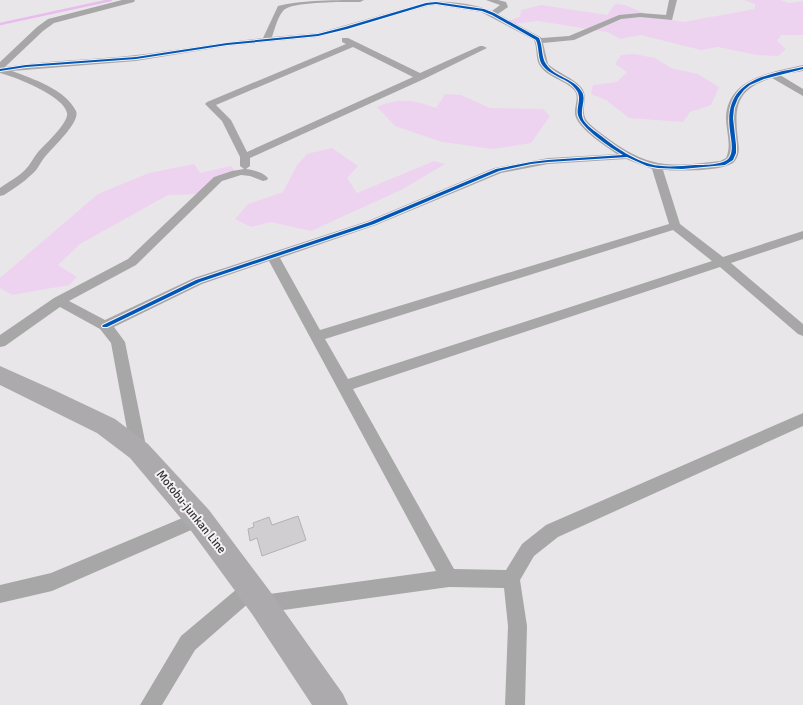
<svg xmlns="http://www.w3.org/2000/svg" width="803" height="705" font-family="Signika,sans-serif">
<rect width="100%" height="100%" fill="#e9e6e9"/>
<path fill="#edd3f0" d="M744,0H781L789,3L803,1V35H781L777,41L786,49L778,56L757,55L718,47L701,50L641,35L620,39L607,32L538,21L512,24L506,21L520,17L521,10L541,5L607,15L615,4L625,5L651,16L683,22L755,9V4Z
M634,54L655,58L671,68L698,74L719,87L711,105L690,112L683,122L629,118L606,100L591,94L593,85L617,82L627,72L615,64L621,55Z
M445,94L461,95L490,108L543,109L550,116L531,143L493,149L442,142L395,126L377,107C399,97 414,100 436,108Z
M332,148L358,166L347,178L357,193L434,161L445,164L403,189L311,231L271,222L251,227L235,219L248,204L283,192L297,165L307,154Z
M194,164L200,173L231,166L235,171L199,194L168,195L80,244L58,265L77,277L69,285L12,295L0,288V278L98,194L149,173Z"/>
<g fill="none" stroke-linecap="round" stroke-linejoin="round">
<path stroke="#e8bcec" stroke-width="2.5" d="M0,24L111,0"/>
</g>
<path fill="#d0ced0" stroke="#b4b1b4" d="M298,516L306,540L262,556L257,538L250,541L248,529L254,527L253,523L269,517L272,525Z"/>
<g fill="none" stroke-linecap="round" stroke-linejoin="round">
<path fill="#a8a7a8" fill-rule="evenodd" d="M122,0H135L134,2L54,23L43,31L5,67C49,60 93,60 136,55C179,50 221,42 263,38L278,6C300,0 339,0 364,0L360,2C346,2 290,1 283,11C277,18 275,29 272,37L318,33L427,2C445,0 476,4 492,11L500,5L486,0H498L506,2L508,7L498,14L542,38L569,36L619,15L640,13L666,15L669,0H677L672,20L640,17L621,19L574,40L543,43L548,64C558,73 572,77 581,87C590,97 579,110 587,121C594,129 605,136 613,142C654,170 674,166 720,161L726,158C732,145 726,131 726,118C727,78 772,72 803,65V71L780,75L803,89V96L772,78C736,89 734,107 738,140C739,147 740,155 735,161C726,172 677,171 663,170L680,224L723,257L803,231V239L731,263L803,324V336L798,334L720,267L353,389L454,569L506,570L522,544L546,525L803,413V426L558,537L534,556L520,580L527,626L525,705H505L508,626L504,588L449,587L262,613L255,610L253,604L255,598L262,595L436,571L269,261L202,284L114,327L125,342L147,451L145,456L139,458L133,456L131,451L111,343L100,329L60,307L5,346L0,347V335L54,298L128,259L214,177L232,171L244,169L240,166V157L222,121L205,104L207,102L346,44L342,42V38H348L420,73L480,46H483L487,48L424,79L250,158V166L246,169C254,170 263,172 268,178L267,180L263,181L250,176L241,175L222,181L136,265L69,301L105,320L194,278L368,221L494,168L548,158L617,154C605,146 577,128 575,114C574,106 580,97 574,90C564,79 544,77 538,62C536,55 537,47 534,40L481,12L436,5L428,6L318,37L227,46L136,61L12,71C33,79 65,89 76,111C81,122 51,149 44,158C40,163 37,171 31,175C23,183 13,189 4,195L0,196V188C8,182 18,177 25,170C30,165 33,158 38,152C44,145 69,123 67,113C64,96 16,77 0,73V62L37,27L48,19ZM353,47L413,77L247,152L231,120L216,105ZM626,159L652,169L669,224L320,330L280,258L376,225L501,173L548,164ZM673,230L712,261L348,379L325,339Z
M199,511L205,514L208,519L205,524L52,591L0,603V585L51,573Z
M251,580L258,583L260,589L258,595L195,650L162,705H140L181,636L244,583Z"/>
<path fill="#acaaac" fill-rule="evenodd" d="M0,366L56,391L115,419L148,444L209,510L272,594L343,694L348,705H312L252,614L189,528L130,458L97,433L0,385Z"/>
<g stroke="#f7f2f7" stroke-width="2">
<path id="cycleway" d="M436,2L484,9L494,13L539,38C543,46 541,57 546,64C554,77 574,78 582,92C587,101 578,111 584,121C589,128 598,133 605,139C618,149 633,159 650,164C664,168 680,166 695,165C704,165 724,165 729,158C734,151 731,139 730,131C723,80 764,75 803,67V69L764,79L750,85L744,90L738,98L734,108L733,118L736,145V153L733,160L725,165L682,169L658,168L647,166L627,157L548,162L531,164L499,171L374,224L200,282L107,327H103L102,326L103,325L196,280L370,222L496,169L531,162L548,160L623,155C611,148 581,128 578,115C576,107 582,99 577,91C570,78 549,77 541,63C538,56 539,47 536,40L492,15L482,11L436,4L427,5L347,29L318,36L227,45L136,59L26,67L0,71V69L26,65L136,57L227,43L318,34L345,27L426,3Z"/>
</g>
<use href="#cycleway" fill="#0057b8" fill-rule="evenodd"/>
</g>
<g text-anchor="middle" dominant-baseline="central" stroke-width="4" stroke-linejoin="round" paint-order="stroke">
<g font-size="12" fill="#323132" stroke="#f7f2f7">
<text transform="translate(191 512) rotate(51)">Motobu-junkan Line</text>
</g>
</g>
</svg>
